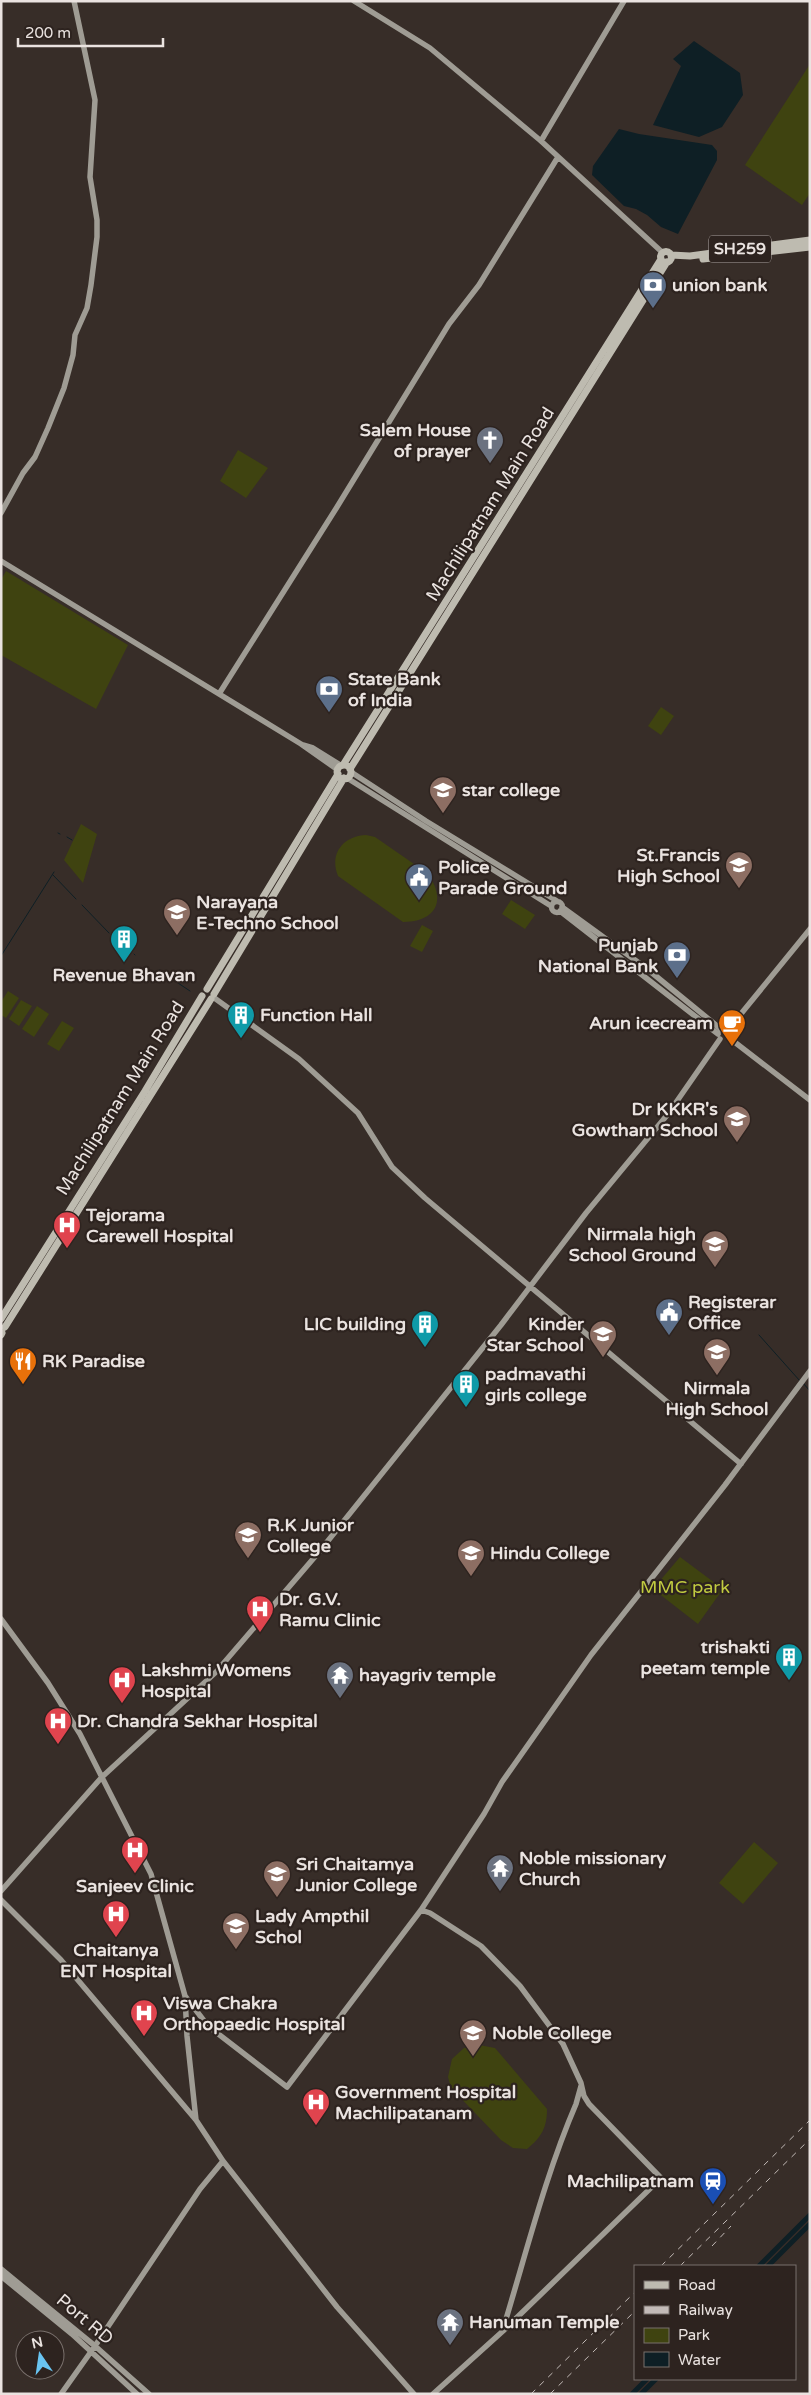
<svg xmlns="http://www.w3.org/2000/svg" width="811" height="2395" font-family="'Varela Round',sans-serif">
<rect width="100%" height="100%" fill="#372d28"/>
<path fill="#3f4310" d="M810,64V193L802,205L745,165Z
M238,450L268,468L246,498L220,481Z
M6,571L128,645L96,709L1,655V580Z
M661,707L674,716L661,735L648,726Z
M81,824L97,834L83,883L64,860Z
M366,835L375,837L427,873C447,899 437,922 403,922L338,876C329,854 343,836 366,835Z
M511,900L535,915L525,929L502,914Z
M422,925L433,931L422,952L410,946Z
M8,991L19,998L6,1018L1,1015V1002Z
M21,1000L32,1006L19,1026L9,1019Z
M37,1006L49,1014L34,1037L22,1029Z
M62,1021L74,1028L59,1051L47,1044Z
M680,1557L723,1589L698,1624L653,1589Z
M754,1842L778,1863L743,1904L719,1883Z
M479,2045L495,2048L547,2109C547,2127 542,2137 527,2149L513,2148L501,2140L451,2088L448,2077L452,2059L464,2048Z"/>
<path fill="#0e1f25" d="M694,41L740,73L743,95L722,127L699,137L653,125L681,66L673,59Z
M619,129L639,134L712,145L717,151V160L678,234L661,227L647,215L636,209L624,206L592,175L593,166Z"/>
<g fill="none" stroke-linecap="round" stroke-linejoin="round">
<path stroke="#0e1f25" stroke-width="1" d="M58,833L60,834
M67,837L72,840
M53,875L76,899
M82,905L109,933
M115,938L121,943
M134,954L135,955
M1,956L54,872
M160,970L167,975
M172,979L190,991
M759,1335L800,1381
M803,1383L810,1391"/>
<path stroke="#0e1f25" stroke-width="5" d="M759,2266L810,2215
M768,2266L810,2224
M632,2394L647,2379
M641,2394L656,2379"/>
<path stroke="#9f9c94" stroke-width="5.5" d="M354,1L430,48L541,141L663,253
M541,141L624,1
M1,513L23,473L35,457L48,428L64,388L73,355L75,335L87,308L91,285L97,237V220L90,177L95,100L74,1
M1,561L301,744L338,770
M219,694L337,507L449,324L479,285L558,157
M303,745L313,748L342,766
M351,772L426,821L557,901
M347,778L551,906
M551.5 907a5.5 5.5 0 1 1 11 0a5.5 5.5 0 1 1-11 0Z
M562,907L646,968L722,1030
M560,911L718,1034
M213,997L299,1059L358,1113L392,1167L425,1198L741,1464
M727,1031L810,929
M728,1037L810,1100
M1,1619L48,1683L80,1734L151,1874L185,1996L208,2026L287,2087L421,1910L484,1814L502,1782L591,1655L725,1485L810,1371
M1,1891L102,1777L216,1672L319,1552L501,1325L586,1213L668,1114L720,1039
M1,1900L61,1960L196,2120
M421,1910L430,1913L481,1946L520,1986L563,2044L581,2083L584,2096L589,2104L661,2178L503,2331L433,2394
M223,2161L337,2307L414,2394
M1,2269L95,2346L149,2394
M1,2276L72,2334L137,2394
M503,2329C526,2254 545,2176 576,2104L581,2086
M61,2394L95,2346L200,2189L223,2161L196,2120L187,2036L185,1996"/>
<path stroke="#bebbb0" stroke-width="7" d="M660.5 257a5.5 5.5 0 1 1 11 0a5.5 5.5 0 1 1-11 0Z
M671,255L690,256L810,240
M703,259L810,247
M343,765L661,259
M337 772a7 7 0 1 1 14 0a7 7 0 1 1-14 0Z
M350,769L667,262
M207,989L338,774
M214,994L344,778
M1,1319L145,1091L202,996
M5,1327L211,999
M1,1335L2,1333"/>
<path stroke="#c2bab7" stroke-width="1" stroke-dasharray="6 6" stroke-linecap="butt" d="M712,2246L731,2226
M661,2266L810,2120
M680,2266L810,2139
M531,2394L635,2292
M550,2394L635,2311"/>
</g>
<defs>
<g id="bank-pin" transform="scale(1.4375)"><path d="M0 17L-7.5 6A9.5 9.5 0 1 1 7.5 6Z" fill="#5c6f8a" stroke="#2d231f"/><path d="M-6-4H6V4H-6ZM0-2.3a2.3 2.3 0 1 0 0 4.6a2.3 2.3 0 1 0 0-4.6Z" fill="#fff"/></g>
<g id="church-pin" transform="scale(1.4375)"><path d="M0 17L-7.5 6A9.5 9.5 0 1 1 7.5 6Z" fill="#6b7280" stroke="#2d231f"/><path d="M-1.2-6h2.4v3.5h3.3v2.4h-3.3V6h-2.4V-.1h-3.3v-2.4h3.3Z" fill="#fff"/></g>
<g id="university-pin" transform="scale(1.4375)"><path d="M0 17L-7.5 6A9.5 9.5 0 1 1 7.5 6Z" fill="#8d6e63" stroke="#2d231f"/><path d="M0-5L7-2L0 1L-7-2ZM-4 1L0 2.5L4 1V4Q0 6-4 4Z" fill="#fff"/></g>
<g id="school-pin" transform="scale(1.4375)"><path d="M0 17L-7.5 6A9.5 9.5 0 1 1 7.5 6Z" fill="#8d6e63" stroke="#2d231f"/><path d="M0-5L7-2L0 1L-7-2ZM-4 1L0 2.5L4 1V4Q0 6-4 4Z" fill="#fff"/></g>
<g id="civic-pin" transform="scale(1.4375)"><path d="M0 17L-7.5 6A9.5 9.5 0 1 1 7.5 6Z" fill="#5c6f8a" stroke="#2d231f"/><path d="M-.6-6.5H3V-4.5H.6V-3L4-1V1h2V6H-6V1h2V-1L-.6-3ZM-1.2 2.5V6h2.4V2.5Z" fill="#fff"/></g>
<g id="building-pin" transform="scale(1.4375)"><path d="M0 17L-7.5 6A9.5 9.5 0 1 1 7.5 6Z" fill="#0f9aa8" stroke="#2d231f"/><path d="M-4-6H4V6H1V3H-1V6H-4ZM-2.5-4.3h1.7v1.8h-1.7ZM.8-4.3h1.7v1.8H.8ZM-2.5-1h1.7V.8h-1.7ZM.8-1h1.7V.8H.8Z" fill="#fff"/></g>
<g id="cafe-pin" transform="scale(1.4375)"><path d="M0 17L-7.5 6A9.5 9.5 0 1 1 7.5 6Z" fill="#e8710a" stroke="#2d231f"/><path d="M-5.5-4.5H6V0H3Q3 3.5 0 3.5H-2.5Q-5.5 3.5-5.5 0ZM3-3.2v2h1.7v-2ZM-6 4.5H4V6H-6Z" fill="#fff"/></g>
<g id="hospital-pin" transform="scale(1.4375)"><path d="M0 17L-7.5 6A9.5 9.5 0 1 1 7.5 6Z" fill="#e0444e" stroke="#2d231f"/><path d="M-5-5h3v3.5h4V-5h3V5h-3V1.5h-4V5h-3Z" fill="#fff"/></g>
<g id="restaurant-pin" transform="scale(1.4375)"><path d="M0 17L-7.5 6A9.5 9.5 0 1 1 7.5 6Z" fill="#e8710a" stroke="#2d231f"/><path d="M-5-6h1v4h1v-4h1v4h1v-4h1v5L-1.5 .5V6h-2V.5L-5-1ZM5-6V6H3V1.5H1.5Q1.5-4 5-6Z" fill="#fff"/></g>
<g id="temple-pin" transform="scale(1.4375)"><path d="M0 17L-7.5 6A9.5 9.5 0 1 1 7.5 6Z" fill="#6b7280" stroke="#2d231f"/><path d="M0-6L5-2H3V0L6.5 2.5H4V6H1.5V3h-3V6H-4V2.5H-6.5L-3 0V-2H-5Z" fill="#fff"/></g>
<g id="station-pin" transform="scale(1.4375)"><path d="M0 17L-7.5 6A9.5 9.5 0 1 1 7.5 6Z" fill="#1a4fb4" stroke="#2d231f"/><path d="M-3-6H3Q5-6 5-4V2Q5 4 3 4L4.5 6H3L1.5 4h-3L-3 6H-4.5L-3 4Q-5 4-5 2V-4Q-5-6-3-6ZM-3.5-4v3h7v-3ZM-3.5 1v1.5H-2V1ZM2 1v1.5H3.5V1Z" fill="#fff"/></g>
</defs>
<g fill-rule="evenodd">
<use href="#bank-pin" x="653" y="285"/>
<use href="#church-pin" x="490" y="440"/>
<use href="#bank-pin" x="329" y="689"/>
<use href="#university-pin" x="443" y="790"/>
<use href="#school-pin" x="739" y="865"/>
<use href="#civic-pin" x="419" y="877"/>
<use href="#school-pin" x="177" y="912"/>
<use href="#building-pin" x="124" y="939"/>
<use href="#bank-pin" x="677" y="955"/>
<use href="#building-pin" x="241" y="1015"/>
<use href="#cafe-pin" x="732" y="1023"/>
<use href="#school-pin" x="737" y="1119"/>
<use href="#hospital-pin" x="67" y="1225"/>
<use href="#school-pin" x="715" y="1244"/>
<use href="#civic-pin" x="669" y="1312"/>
<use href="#building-pin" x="425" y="1324"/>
<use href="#school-pin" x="603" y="1334"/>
<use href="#school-pin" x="717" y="1352"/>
<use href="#restaurant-pin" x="23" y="1361"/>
<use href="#building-pin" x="466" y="1384"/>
<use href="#university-pin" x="248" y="1535"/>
<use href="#university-pin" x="471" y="1553"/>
<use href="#hospital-pin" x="260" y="1609"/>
<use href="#building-pin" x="789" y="1657"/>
<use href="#temple-pin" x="340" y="1675"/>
<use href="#hospital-pin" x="122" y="1680"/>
<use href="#hospital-pin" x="58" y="1721"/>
<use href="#hospital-pin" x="135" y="1850"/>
<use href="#temple-pin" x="500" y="1868"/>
<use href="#university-pin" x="277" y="1874"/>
<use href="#hospital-pin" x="116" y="1914"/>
<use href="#school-pin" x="236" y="1926"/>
<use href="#hospital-pin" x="144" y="2013"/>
<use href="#university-pin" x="473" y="2033"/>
<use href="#hospital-pin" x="316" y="2102"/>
<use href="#station-pin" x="713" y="2181"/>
<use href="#temple-pin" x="450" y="2322"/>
</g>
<g text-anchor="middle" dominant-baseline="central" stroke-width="4.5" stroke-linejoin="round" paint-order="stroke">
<rect fill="#2d231f" stroke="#b1a9a6" stroke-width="1" x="709" y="235.5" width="62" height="27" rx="4"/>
<g font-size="16" font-weight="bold" fill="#eae3e0">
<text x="740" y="249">SH259</text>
</g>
<g font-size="18" font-weight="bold" fill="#eae3e0" stroke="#2d231f" text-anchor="start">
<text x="672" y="285">union bank</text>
<text x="471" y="430" text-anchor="end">Salem House<tspan x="471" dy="21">of prayer</tspan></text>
<text x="348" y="679">State Bank<tspan x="348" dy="21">of India</tspan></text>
<text x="462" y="790">star college</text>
<text x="720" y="855" text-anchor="end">St.Francis<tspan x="720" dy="21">High School</tspan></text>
<text x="438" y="867">Police<tspan x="438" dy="21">Parade Ground</tspan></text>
<text x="196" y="902">Narayana<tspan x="196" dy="21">E-Techno School</tspan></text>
<text x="658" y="945" text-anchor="end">Punjab<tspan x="658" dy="21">National Bank</tspan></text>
<text x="124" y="975" text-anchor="middle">Revenue Bhavan</text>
<text x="260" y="1015">Function Hall</text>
<text x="713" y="1023" text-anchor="end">Arun icecream</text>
<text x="718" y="1109" text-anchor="end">Dr KKKR's<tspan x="718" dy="21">Gowtham School</tspan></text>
<text x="86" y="1215">Tejorama<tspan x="86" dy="21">Carewell Hospital</tspan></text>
<text x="696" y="1234" text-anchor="end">Nirmala high<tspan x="696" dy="21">School Ground</tspan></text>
<text x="688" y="1302">Registerar<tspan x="688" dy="21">Office</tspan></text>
<text x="406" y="1324" text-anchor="end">LIC building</text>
<text x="584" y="1324" text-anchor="end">Kinder<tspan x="584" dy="21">Star School</tspan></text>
<text x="42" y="1361">RK Paradise</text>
<text x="485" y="1374">padmavathi<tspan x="485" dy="21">girls college</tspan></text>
<text x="717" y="1388" text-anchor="middle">Nirmala<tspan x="717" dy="21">High School</tspan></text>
<text x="267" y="1525">R.K Junior<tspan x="267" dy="21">College</tspan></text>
<text x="490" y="1553">Hindu College</text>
<text x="279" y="1599">Dr. G.V.<tspan x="279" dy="21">Ramu Clinic</tspan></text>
<text x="770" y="1647" text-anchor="end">trishakti<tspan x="770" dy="21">peetam temple</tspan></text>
<text x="141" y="1670">Lakshmi Womens<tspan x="141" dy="21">Hospital</tspan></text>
<text x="359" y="1675">hayagriv temple</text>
<text x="77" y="1721">Dr. Chandra Sekhar Hospital</text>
<text x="519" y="1858">Noble missionary<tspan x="519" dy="21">Church</tspan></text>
<text x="296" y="1864">Sri Chaitamya<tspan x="296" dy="21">Junior College</tspan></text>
<text x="135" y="1886" text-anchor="middle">Sanjeev Clinic</text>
<text x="255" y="1916">Lady Ampthil<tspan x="255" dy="21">Schol</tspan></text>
<text x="116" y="1950" text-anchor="middle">Chaitanya<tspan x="116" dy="21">ENT Hospital</tspan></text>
<text x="163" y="2003">Viswa Chakra<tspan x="163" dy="21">Orthopaedic Hospital</tspan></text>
<text x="492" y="2033">Noble College</text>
<text x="335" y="2092">Government Hospital<tspan x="335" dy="21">Machilipatanam</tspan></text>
<text x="694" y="2181" text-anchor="end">Machilipatnam</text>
<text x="469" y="2322">Hanuman Temple</text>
</g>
<g font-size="18" fill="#eae3e0" stroke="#2d231f">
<text transform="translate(490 504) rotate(-58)">Machilipatnam Main Road</text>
<text transform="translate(120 1098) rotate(-58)">Machilipatnam Main Road</text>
<text transform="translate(85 2319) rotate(40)">Port RD</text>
</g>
<g font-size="18" fill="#c1cb40" stroke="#2d231f">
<text x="685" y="1587">MMC park</text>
</g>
</g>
<rect width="811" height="2395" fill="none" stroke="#eae3e0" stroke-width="5"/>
<rect x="634" y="2265" width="162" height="115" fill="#2d231f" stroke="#79706c"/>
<rect x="644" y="2281" width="25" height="8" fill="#bebbb0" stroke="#79706c"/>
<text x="678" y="2290" font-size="15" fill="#eae3e0">Road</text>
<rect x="644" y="2306" width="25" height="8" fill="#c2bab7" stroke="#79706c"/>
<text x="678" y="2315" font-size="15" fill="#eae3e0">Railway</text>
<rect x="644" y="2328" width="25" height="15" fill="#3f4310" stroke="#79706c"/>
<text x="678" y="2340" font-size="15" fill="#eae3e0">Park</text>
<rect x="644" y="2352" width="25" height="15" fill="#0e1f25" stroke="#79706c"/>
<text x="678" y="2365" font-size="15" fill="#eae3e0">Water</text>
<g transform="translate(40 2355) rotate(347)"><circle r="24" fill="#2d231f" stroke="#79706c"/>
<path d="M0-4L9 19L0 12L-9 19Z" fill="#69c4f1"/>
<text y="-8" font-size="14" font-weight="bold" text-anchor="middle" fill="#eae3e0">N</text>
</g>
<path d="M18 38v8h145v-8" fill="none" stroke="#eae3e0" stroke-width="2.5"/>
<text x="25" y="38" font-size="15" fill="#eae3e0" stroke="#2d231f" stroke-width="4" paint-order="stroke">200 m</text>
</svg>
